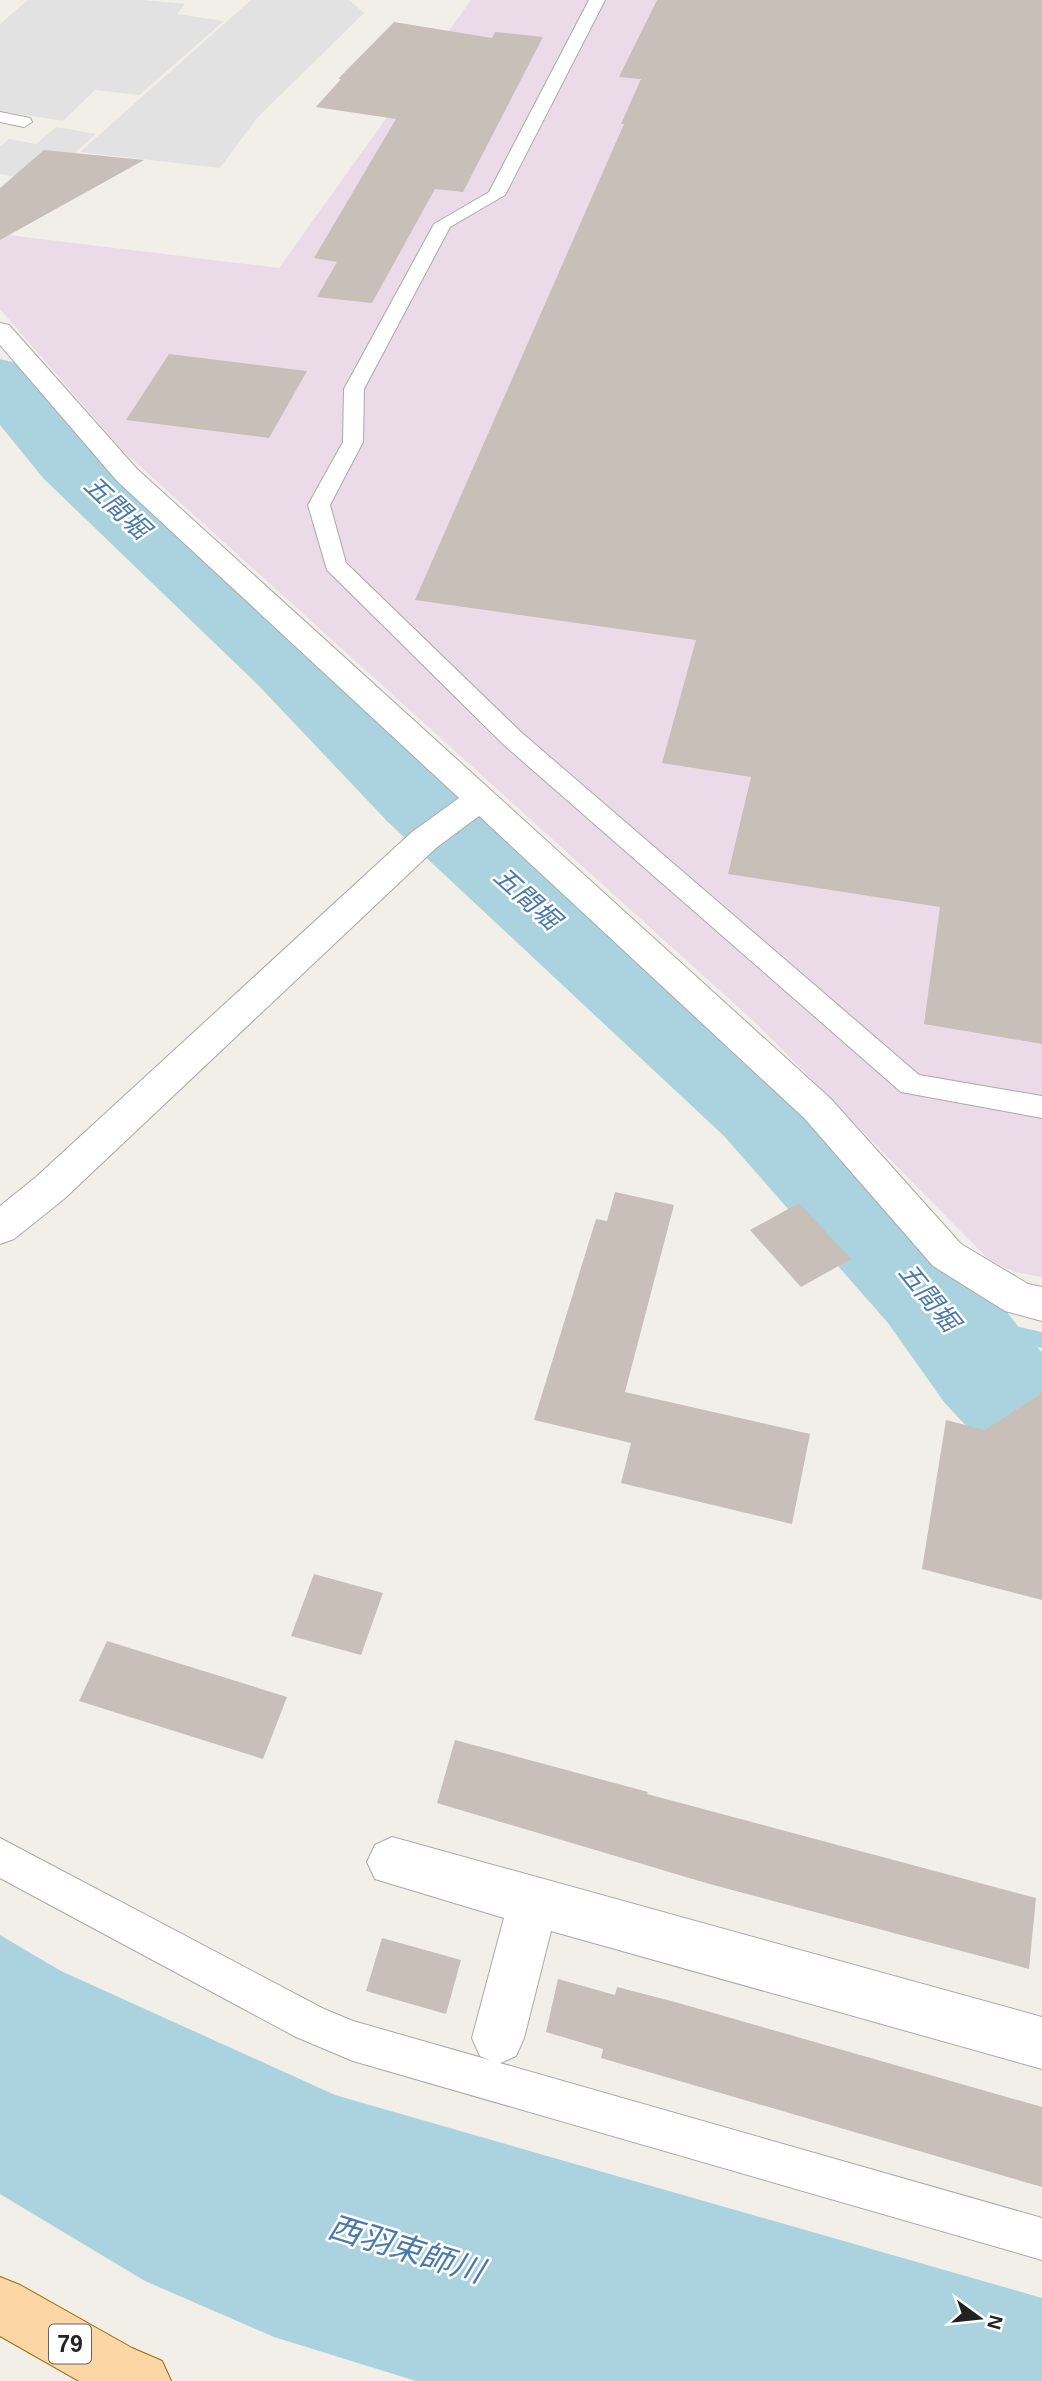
<svg xmlns="http://www.w3.org/2000/svg" width="1042" height="2381" font-family="Arial,'Noto Sans JP',sans-serif">
<rect width="100%" height="100%" fill="#f2efe9"/>
<path fill="#ebdbe8" d="M471,0H1042V1277L1015,1272L989,1260L758,1025L122,450L0,309V234L279,268Z"/>
<path fill="#e2e2e2" d="M28,0H143L185,4L177,14L224,21L139,95L95,90L63,121L0,111V24Z
M251,0H349L364,13L257,118L220,168L80,152Z
M56,127L96,134L43,181L0,174V147L9,139L36,144Z"/>
<path fill="#aad3df" d="M0,1935L61,1971L335,2095L1042,2298V2381H416L274,2337L145,2281L0,2194Z"/>
<g fill="none" stroke-linecap="round" stroke-linejoin="round">
<path fill="#aad3df" fill-rule="evenodd" d="M927,1283L965,1309L1006,1324L1042,1332V1348L1005,1340L953,1319L921,1296L918,1291L921,1286Z"/>
<path fill="#aad3df" fill-rule="evenodd" d="M0,359L25,365L95,446L317,650L449,779L796,1080L966,1259L1024,1334L1042,1352V1478L1001,1464L944,1402L888,1323L724,1136L387,821L259,686L43,478L0,425Z"/>
</g>
<path fill="#c7bfb8" d="M657,0H1042V1044L924,1024L940,907L728,874L751,777L662,763L696,640L415,600L624,124H621L641,79L619,77Z
M394,22L492,38L495,32L543,37L463,192L435,189L372,303L317,297L337,262L314,258L396,119L316,107L341,79H338Z
M44,150L144,160L0,240V188Z
M169,354L307,371L269,438L126,420Z
M615,1192L674,1205L625,1392L810,1434L792,1524L621,1483L631,1443L534,1420L596,1219L607,1221Z
M799,1203L851,1259L801,1287L750,1230Z
M1042,1393V1600L922,1569L946,1420L985,1430Z
M314,1574L383,1593L361,1655L291,1636Z
M107,1641L287,1697L263,1759L79,1701Z
M455,1740L648,1792L647,1794L1036,1898L1029,1969L706,1883L437,1803Z
M382,1938L461,1960L446,2014L366,1991Z
M558,1979L615,1995L617,1987L675,2002L1042,2107V2187L601,2058L603,2049L546,2032Z"/>
<g fill="none" stroke-linecap="round" stroke-linejoin="round">
<g stroke="#a9a9a9" stroke-width="2">
<path id="service" d="M589,0H605L505,195L450,227L364,389L363,442L330,505L346,563L522,733L919,1075L1042,1096V1118L901,1092L504,745L327,570L308,505L343,442L344,389L434,224L489,192Z
M0,112L30,118L32,122L24,127L0,122Z
M0,1838L324,2009L353,2021L1042,2218V2260L353,2061L296,2037L0,1878Z"/>
</g>
<g stroke="#a9a9a9" stroke-width="2">
<path id="minor" d="M0,323L9,325L137,469L831,1099L961,1244L1028,1284L1042,1287V1321L1005,1311L933,1266L805,1119L479,816L436,848L64,1199L14,1239L0,1244V1206L36,1177L412,832L459,798L117,481L0,345Z
M392,1837L1042,2017V2069L551,1931L524,2038L516,2056L498,2064L480,2056L472,2038L504,1918L375,1879L367,1862L375,1845Z"/>
</g>
<g stroke="#a06b00" stroke-width="2">
<path id="primary" d="M0,2277L20,2285L132,2348L162,2361L171,2381H79L0,2336Z"/>
</g>
<use href="#service" fill="#fff" fill-rule="evenodd"/>
<use href="#minor" fill="#fff" fill-rule="evenodd"/>
<use href="#primary" fill="#fcd6a4" fill-rule="evenodd"/>
</g>
<g text-anchor="middle" dominant-baseline="central" stroke-width="5" stroke-linejoin="round" paint-order="stroke">
<rect fill="#fff" stroke="#646464" stroke-width="2" x="49" y="2324.5" width="42" height="39" rx="5"/>
<g font-size="23" font-weight="bold" fill="#222">
<text x="70" y="2344">79</text>
</g>
<g font-size="26" font-style="italic" fill="#4a7aab" stroke="#fff">
<text transform="translate(117 507) rotate(43)">五間堀</text>
<text transform="translate(527 898) rotate(42)">五間堀</text>
<text transform="translate(929 1297) rotate(51)">五間堀</text>
</g>
<g font-size="32" font-style="italic" fill="#4a7aab" stroke="#fff">
<text transform="translate(406 2249) rotate(17)">西羽束師川</text>
</g>
</g>
<g transform="translate(979 2318) rotate(105)" stroke="#ffffff" stroke-width="5" paint-order="stroke">
<path d="M0-5L12 26L0 18L-12 26Z" fill="#222222"/>
<text y="-10" font-size="19" font-weight="bold" text-anchor="middle" fill="#222222">N</text>
</g>
</svg>
